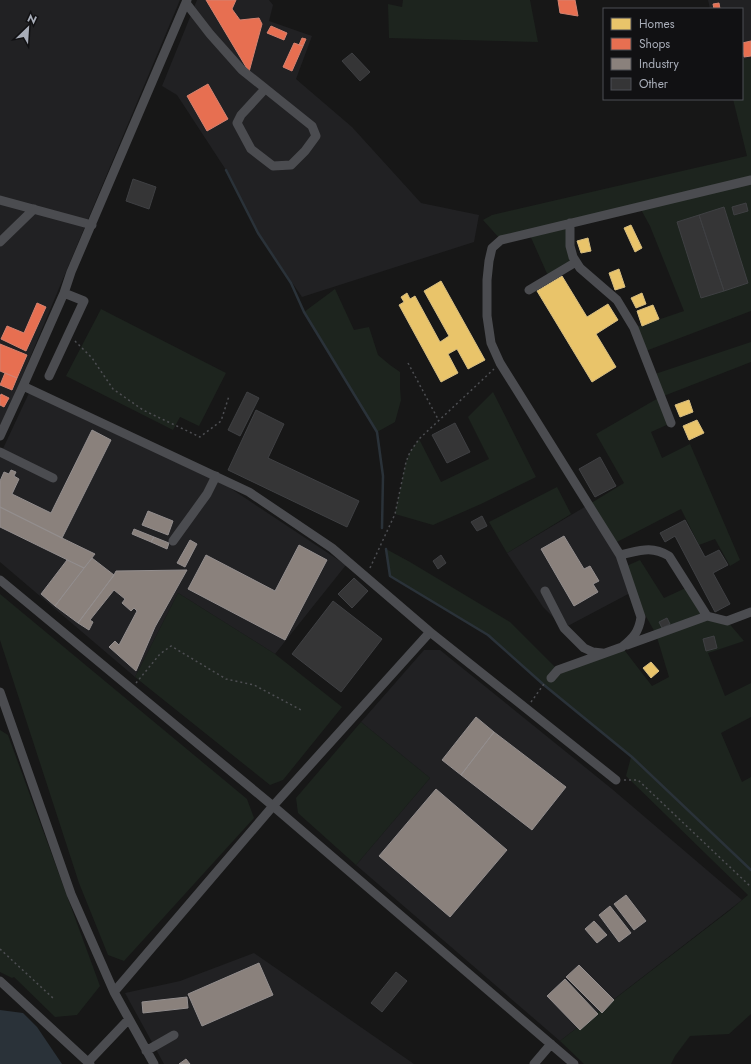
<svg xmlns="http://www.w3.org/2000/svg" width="751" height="1064" font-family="Jost,sans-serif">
<rect width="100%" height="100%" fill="#171717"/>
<path fill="#212123" d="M0,0H180L0,429Z
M197,0H269L273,5L269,21L312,36L296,79L352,127L421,203L479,215L474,242L302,297L258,233L226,170L177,95L162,86Z
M708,0H751V58L742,60V9H710Z
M29,393L227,486L346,565L275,654L178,593L135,677L0,562V455Z
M588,505L620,555L632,592L564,628L543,607L507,553Z
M424,650H440L612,789L742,900L560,1041L356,865L430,778L361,722Z
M254,953L414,1064H164L125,993L180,981Z"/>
<path fill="#1d241e" d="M403,0H530L538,42L389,38L388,4L402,7Z
M751,58V311L643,352L634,328L684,311L650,226L639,206L571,223L576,262L549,278L529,233L501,240L483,220L492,215L747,156L733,99H742V60Z
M335,289L354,330L369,327L378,355L390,365L400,372V388L401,400L395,422L377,432L304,312Z
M101,309L226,373L199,426L180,417L173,430L66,376Z
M751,342V362L661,397L671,423L651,432L662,458L690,444L740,560L730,566L715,539L699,545L681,509L613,544L588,505L624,483L596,434L660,397L652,375Z
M493,392L536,477L481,504L433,525L395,514L406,462L410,452L419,439L441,482L489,459L468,417Z
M557,487L571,514L507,553L489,522Z
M386,549L410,562L510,622L558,670L622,647L652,686L669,677L656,634L632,592L624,567L640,560L664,598L688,587L707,616L727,621L744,641L708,653L725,696L751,683V717L721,733L742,782L751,777V1014L729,1034L690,1036L675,1056L671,1064H584L560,1041L729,911L748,895L626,776L631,757L544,685L488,635L390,576Z
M178,593L275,654L342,707L283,780L270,785L135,677Z
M0,594L247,799L254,818L124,961L108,955L79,883L0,640Z
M361,722L430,778L356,865L298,813L296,798Z
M0,730L8,735L100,986L77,1015L55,1017L14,977L12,978L0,972Z"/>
<path fill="#2a3239" d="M0,1010L23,1013L37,1027L62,1064H0Z"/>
<path fill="#e9c46a" stroke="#d6bd81" d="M631,225L642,248L635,252L624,228Z
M588,238L591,251L581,253L577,241Z
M619,269L625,287L615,290L609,273Z
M562,276L587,317L608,304L618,320L596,334L616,367L592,382L537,291Z
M441,281L485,360L468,369L457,349L448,354L458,373L441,382L399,305L404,302L401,297L407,293L410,299L415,296L440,342L449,336L424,291Z
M642,293L646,304L636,308L631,298Z
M653,305L659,319L642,326L637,311Z
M689,400L693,412L680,417L675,405Z
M697,420L704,433L689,440L683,426Z
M651,662L659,671L651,678L643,668Z"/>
<path fill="#e76f51" stroke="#d48270" d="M206,0H236L232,9L240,20L259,18L262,24L249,72Z
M558,0H575L578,16L560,13Z
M719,3L720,9H714L713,4Z
M271,26L287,33L284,40L267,33Z
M302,38L306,39L303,46L299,45Z
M751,41V56L744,57L742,43Z
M294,43L303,46L292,71L283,67Z
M208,84L228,119L207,131L187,96Z
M37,303L46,307L26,351L1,339L7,326L24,333Z
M0,344L27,355L17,378L0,371Z
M5,373L17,378L12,390L0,385Z
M1,394L9,398L4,407L0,405V397Z"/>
<path fill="#8a817c" stroke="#938e8e" d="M92,430L111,440L62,538L0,507V481L4,472L9,474L11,470L16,472L14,476L19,479L12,494L51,513Z
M0,507L62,538L95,554L84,568L0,527Z
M148,511L173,521L168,535L142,525Z
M134,529L154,537L151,542L132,534Z
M564,536L584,569L590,566L599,581L593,584L598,592L574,606L541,549Z
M154,537L169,543L167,549L151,542Z
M190,540L197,544L185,567L177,563Z
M299,545L327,560L285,640L188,589L206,555L275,591Z
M92,558L114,575L78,623L55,606Z
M67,560L84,568L55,606L41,594Z
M187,570L155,627L136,671L109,647L115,641L119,645L137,611L134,608L131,611L122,603L125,599L114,590L90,620L93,622L89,630L78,623L114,575L116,571Z
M476,717L494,732L461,775L442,760Z
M494,732L566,787L532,830L461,775Z
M436,789L507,850L450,917L379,856Z
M626,895L646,921L634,930L614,904Z
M610,906L631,933L619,942L599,915Z
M594,921L607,935L597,943L585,929Z
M259,963L273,995L202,1026L188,994Z
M579,965L614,1000L602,1013L566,977Z
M565,979L598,1014L580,1030L547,996Z
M187,997L188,1008L143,1013L142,1002Z
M186,1059L190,1064H179Z"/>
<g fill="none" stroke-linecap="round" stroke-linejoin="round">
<path stroke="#2a3239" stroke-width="2.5" d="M226,170L258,233L291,283L304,312L377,432L383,476L382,528
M386,549L390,576L488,635L544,685L632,757L751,870"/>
</g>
<path fill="#353536" stroke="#3f4043" d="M352,53L370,72L360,81L342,61Z
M133,179L156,187L149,209L126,201Z
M746,203L748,211L734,215L732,207Z
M724,207L748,283L724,291L699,215Z
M699,215L724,291L701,298L677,222Z
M247,392L259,398L240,436L228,430Z
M256,410L284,424L268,458L359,501L347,527L228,470Z
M455,423L470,452L447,463L432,435Z
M600,457L616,486L595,497L579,469Z
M482,516L487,526L477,531L471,522Z
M685,520L705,557L719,550L728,565L713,573L730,604L715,612L675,536L665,542L660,533Z
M441,555L446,563L438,569L433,561Z
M354,578L368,591L352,608L338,594Z
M333,601L382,639L341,692L292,654Z
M667,618L670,624L662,628L659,622Z
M714,636L717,648L706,651L703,639Z
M396,972L407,981L382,1012L371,1003Z"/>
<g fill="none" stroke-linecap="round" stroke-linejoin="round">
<path stroke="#4d4e52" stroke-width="1.5" stroke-dasharray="2 3" stroke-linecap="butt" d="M75,341L92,358L113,389L143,410L200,437L221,421L229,396
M408,363L439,421
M370,568L395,514L406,462L410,452L419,439L494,369
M136,683L160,654L171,646L226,679L254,685L303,711
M531,702L544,684
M624,780H638L751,887
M0,949L54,999"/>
<path stroke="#4b4c50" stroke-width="9" d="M186,3L210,34L242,70L312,126L316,136L305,151L291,165L273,166L251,149L237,123L241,115L265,89
M0,200L92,225
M570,223V246L573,257L580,268L617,300L634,328L671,423
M0,242L34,209
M529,290L576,262
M49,376L84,301L64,293
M23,386L249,492L332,548L430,632L616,780
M0,436L23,386L64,293L71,272L187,0
M0,452L53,478
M173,541L207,494L216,476
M620,555C639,551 651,545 669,556L707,616
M0,580L273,806L574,1064
M545,591L564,628L584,648L593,652L602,653
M627,645L707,616L727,621L751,612
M551,678L558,670L622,647C633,638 639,632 641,617L620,555L500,363L491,343L487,316V280L489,261L492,248L501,240L751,180
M0,692L71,894L114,992L154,1064
M0,981L90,1064
M114,992L273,806L430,632
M146,1051L174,1035
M88,1062L129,1019
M534,1064L551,1044"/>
</g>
<rect x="603" y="8" width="140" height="92" fill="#111113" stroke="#4d4f55"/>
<rect x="611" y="18" width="20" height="12" fill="#e9c46a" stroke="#4d4f55"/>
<text x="639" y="28" font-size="12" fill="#a8adb8">Homes</text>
<rect x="611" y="38" width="20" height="12" fill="#e76f51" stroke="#4d4f55"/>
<text x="639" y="48" font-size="12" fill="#a8adb8">Shops</text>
<rect x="611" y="58" width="20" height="12" fill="#8a817c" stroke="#4d4f55"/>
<text x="639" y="68" font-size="12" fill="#a8adb8">Industry</text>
<rect x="611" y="78" width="20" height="12" fill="#353536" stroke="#4d4f55"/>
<text x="639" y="88" font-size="12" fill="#a8adb8">Other</text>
<g transform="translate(28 28) rotate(25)" stroke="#111113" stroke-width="3" paint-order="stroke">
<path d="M0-3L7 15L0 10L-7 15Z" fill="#a8adb8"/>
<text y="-6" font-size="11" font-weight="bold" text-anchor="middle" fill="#a8adb8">N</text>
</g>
</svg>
